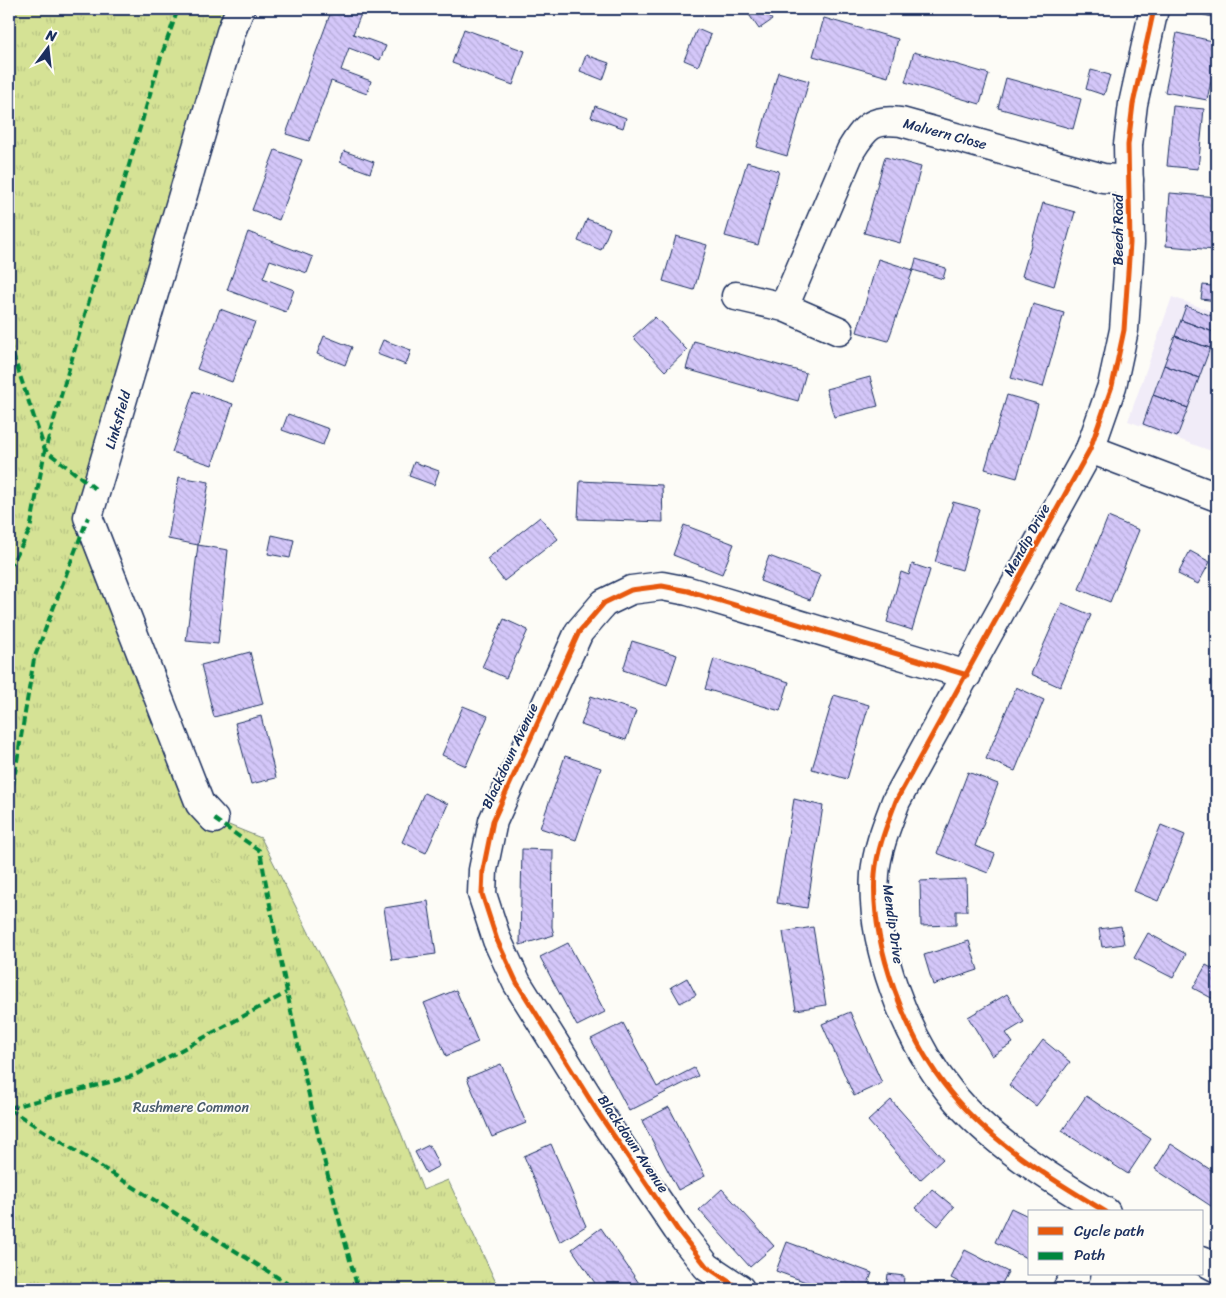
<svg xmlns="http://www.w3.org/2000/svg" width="1226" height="1298" font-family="Sriracha,sans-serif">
<defs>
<pattern id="park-tufts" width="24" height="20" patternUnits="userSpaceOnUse" patternTransform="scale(1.25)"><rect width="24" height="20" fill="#d5e295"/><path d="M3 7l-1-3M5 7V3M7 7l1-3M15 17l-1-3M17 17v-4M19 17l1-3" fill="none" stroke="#b6c283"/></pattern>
<pattern id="building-back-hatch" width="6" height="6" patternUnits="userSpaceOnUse" patternTransform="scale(1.25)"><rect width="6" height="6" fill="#d4c7f9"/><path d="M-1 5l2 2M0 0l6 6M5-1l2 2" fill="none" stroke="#b5abd8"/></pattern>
</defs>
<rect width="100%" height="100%" fill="#fdfcf7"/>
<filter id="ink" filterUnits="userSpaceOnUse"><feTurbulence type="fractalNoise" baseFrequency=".02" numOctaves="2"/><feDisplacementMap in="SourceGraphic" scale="10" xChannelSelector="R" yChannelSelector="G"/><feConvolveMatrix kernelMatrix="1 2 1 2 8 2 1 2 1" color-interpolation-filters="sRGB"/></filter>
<g filter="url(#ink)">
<path fill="#f1ecf8" d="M1172,297L1217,313V453L1128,421Z"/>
<path fill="url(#park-tufts)" stroke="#78887a" d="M9,9H240L88,517L214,819L261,838L340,994L401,1133L423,1190L448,1180L499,1289H9Z"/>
<path fill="url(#building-back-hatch)" stroke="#1b2f5e" d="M332,9H363L353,34L386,46L380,60L349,48L341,70L371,81L367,94L331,81L309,141L286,134Z
M745,9H765L772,20L759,29Z
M1217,9L1216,18L1185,10V9Z
M824,18L898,39L888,77L813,56Z
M464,29L525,51L513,85L452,63Z
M697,29L711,35L698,66L684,60Z
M1177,33L1217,42V53L1207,100L1165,92Z
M914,52L989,74L980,104L905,82Z
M586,55L609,63L603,80L580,71Z
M1091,70L1110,75L1104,95L1086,89Z
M778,72L809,81L787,156L757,147Z
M1006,78L1081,99L1073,129L998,108Z
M595,106L626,118L623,128L591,117Z
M1173,106L1204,109L1198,169L1167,166Z
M275,150L302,160L279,220L252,210Z
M344,151L374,162L370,173L340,162Z
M885,157L921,167L900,243L864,233Z
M747,162L779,171L758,245L725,236Z
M1170,193L1217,197L1215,250L1166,246Z
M1043,203L1075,212L1054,286L1022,276Z
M587,219L610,228L601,250L578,241Z
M248,232L313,257L307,273L270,260L263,278L294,290L286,312L227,290Z
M676,236L707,245L694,290L663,281Z
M878,259L913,270L888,341L857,332Z
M916,259L946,268L943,279L913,270Z
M1213,271H1217V301L1201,299L1203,285L1211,286Z
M1033,304L1064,313L1043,387L1011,378Z
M1186,306L1217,318L1216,333L1181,320Z
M220,309L255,322L232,382L197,369Z
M655,317L687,350L665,371L633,337Z
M1181,320L1216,333L1210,348L1175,336Z
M324,336L352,347L345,365L317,354Z
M1175,336L1210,348L1199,378L1164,365Z
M383,340L411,350L406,365L377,354Z
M694,341L806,373L798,401L686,369Z
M1164,365L1199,378L1188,408L1153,395Z
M870,377L878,406L834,417L826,389Z
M194,391L233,404L212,465L172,452Z
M1007,395L1038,404L1017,478L985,469Z
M1153,395L1188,408L1177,437L1143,424Z
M288,414L329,429L323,445L282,430Z
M414,462L439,471L434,485L409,476Z
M179,477L209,482L198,545L168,539Z
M580,481L662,485L663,522L578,519Z
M953,502L979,509L962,570L935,562Z
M540,517L558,539L504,581L487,559Z
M1108,517L1139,530L1110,602L1079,589Z
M684,525L734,544L722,574L673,555Z
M272,535L294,540L290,558L268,554Z
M198,545L228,550L218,644L186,641Z
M1190,551L1210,562L1198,584L1178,574Z
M769,556L820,575L810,600L760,581Z
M912,564L930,570L912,630L887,622L901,572L909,575Z
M1062,603L1091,615L1060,687L1031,674Z
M504,619L528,630L506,678L482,667Z
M632,641L677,655L667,685L623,670Z
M250,652L263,704L214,717L201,665Z
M714,659L789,682L780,711L705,689Z
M1016,687L1044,700L1015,771L986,759Z
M834,695L869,705L847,779L812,769Z
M591,696L636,711L626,740L581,725Z
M463,706L488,716L466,766L442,755Z
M261,716L276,778L251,784L235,723Z
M565,756L601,768L576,840L540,828Z
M968,772L998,784L975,846L995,854L988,873L937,853Z
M424,793L448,804L426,853L402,842Z
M794,799L823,806L807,908L777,903Z
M1161,825L1185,835L1158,901L1134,891Z
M522,849L553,850L552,927L554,935L520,945Z
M966,879L967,911H956V925L921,926L920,881Z
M428,901L436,954L392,960L384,908Z
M1121,926L1124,944L1102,947L1099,929Z
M813,927L826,1005L796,1010L783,932Z
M1148,933L1186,954L1173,978L1134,958Z
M969,941L978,970L933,985L924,955Z
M568,943L605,1012L577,1026L540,957Z
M1206,965L1217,971V1001L1193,988Z
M687,978L696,995L680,1003L671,987Z
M456,990L478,1042L446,1056L424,1003Z
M1007,994L1024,1022L1006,1033L1013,1043L992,1056L968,1017Z
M850,1012L882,1083L854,1096L822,1024Z
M623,1023L657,1087L694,1068L698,1076L629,1111L591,1039Z
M1043,1040L1070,1062L1036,1106L1009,1085Z
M501,1064L526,1123L492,1137L467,1078Z
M1086,1096L1151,1139L1128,1174L1062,1131Z
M891,1100L943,1159L920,1180L868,1121Z
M669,1107L705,1176L678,1190L642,1121Z
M551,1144L586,1226L560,1242L524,1156Z
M1171,1144L1217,1174V1210L1155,1169Z
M429,1145L439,1166L426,1173L415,1152Z
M722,1189L774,1246L750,1267L699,1210Z
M932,1189L954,1207L938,1226L916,1208Z
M1011,1208L1030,1217V1260L995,1242Z
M601,1228L643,1289H599L572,1249Z
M787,1242L872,1273L866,1289H825L776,1271Z
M965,1250L1008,1272L999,1289H972L951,1278Z
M888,1274L904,1276L903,1289H886Z
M1131,1282L1145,1289H1128Z"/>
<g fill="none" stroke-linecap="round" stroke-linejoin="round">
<g stroke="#1b2f5e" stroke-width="31">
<path id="street" d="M736,296L784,307L851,150C865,127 873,118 901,122L1103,178L1129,180
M784,307L839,331
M1090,449L1217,497
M214,819L200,804L88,517L231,32L240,9
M740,1289L707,1267L677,1229L597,1111L517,983L497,940L482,894L483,870L493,821L579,632L604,603L631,590L662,586L688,591L967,675
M1067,1289L1076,1274"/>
</g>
<g stroke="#1b2f5e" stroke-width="31">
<path id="secondary" d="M1106,1212C1051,1179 990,1142 950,1092C906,1038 870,944 875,874C877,849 887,825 896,801L1090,449L1112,386L1124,330L1130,243L1128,145L1133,104L1154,9
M1202,1260L1217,1268"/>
</g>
<use href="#street" stroke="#fdfcf7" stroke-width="28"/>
<use href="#secondary" stroke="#fdfcf7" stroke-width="28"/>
<path stroke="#00873e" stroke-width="4" stroke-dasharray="8 4" stroke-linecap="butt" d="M9,343L45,450L97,490
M9,569L30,530L45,450L160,60L178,9
M9,809L34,659L88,517
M214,819L260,851C287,999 317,1145 358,1289
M9,1108L133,1076L286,993
M9,1109L296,1289"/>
<g stroke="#fdfcf7" stroke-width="8">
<path id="cycleway" d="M1106,1212C1051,1179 990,1142 950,1092C906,1038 870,944 875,874C877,849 887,825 896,801L1090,449L1112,386L1124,330L1130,243L1128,145L1133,104L1154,9
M740,1289L707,1267L677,1229L597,1111L517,983L497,940L482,894L483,870L493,821L579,632L604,603L631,590L662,586L688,591L967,675"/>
</g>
<use href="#cycleway" stroke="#e8590c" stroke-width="5"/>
</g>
</g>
<g text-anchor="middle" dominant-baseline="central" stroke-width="4" stroke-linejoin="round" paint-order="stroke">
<g font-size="14" fill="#1b2f5e" stroke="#fdfcf7">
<text transform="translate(945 134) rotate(15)">Malvern Close</text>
<text transform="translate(1118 230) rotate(-90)">Beech Road</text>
<text transform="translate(118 420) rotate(-74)">Linksfield</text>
<text transform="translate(1027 540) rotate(-61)">Mendip Drive</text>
<text transform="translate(510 756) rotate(-65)">Blackdown Avenue</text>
<text transform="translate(893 924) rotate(82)">Mendip Drive</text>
<text transform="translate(633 1144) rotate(56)">Blackdown Avenue</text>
</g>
<g font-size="14" fill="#4a5c6c" stroke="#fdfcf7">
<text x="191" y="1107">Rushmere Common</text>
</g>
</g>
<rect width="1226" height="1298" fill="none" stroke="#fdfcf7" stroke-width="30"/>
<rect x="15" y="15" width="1196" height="1268" fill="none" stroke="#1b2f5e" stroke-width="2" filter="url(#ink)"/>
<rect x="1028" y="1210" width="175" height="65" fill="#fdfcf7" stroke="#a3aaba"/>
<rect x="1038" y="1227" width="25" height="8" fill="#e8590c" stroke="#a3aaba"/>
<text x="1074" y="1236" font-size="15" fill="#1b2f5e">Cycle path</text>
<rect x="1038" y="1252" width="25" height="8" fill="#00873e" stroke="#a3aaba"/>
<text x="1074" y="1260" font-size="15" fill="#1b2f5e">Path</text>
<g transform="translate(48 48) rotate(15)" stroke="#fdfcf7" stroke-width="4" paint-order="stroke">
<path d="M0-4L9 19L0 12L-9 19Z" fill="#1b2f5e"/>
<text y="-8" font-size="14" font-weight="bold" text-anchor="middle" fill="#1b2f5e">N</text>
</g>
</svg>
